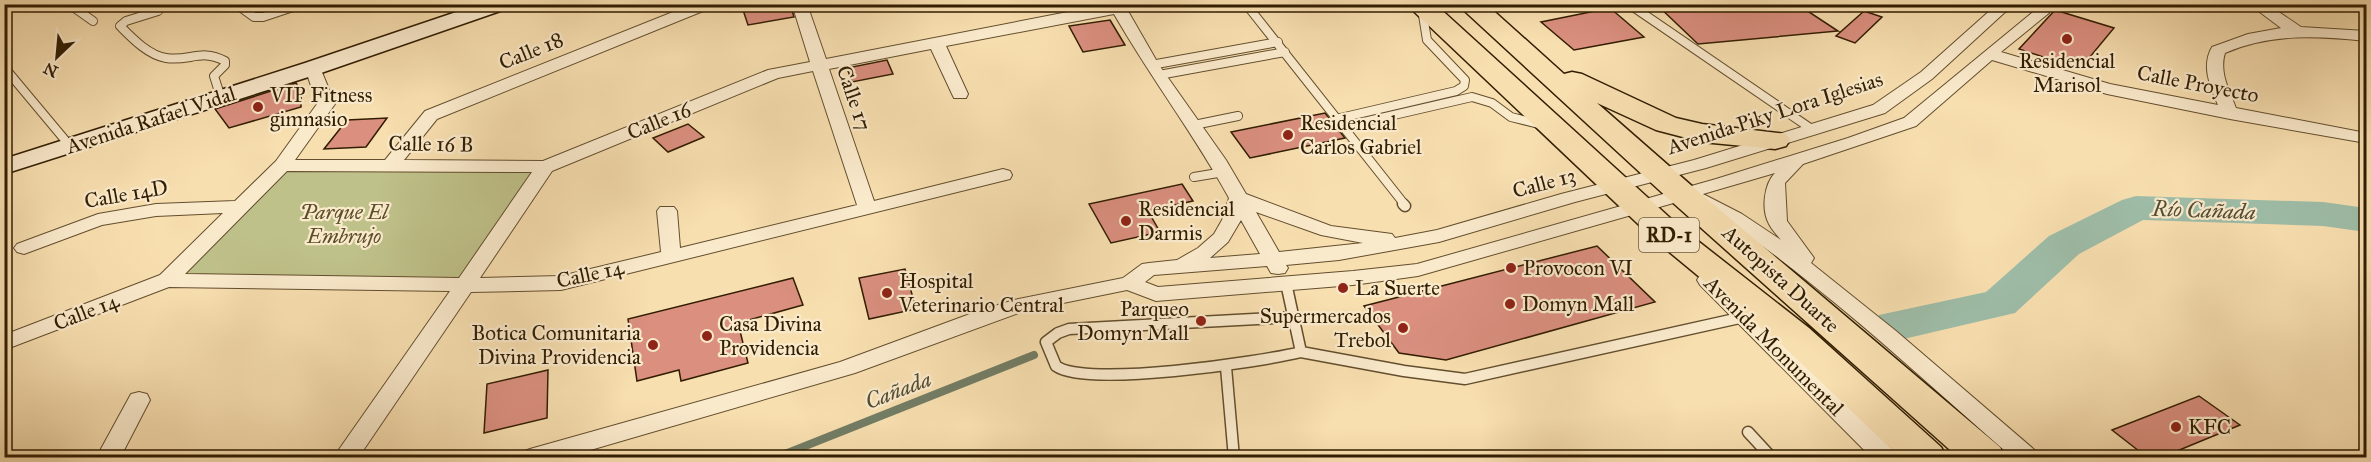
<svg xmlns="http://www.w3.org/2000/svg" width="2371" height="462" font-family="'IM FELL Great Primer',serif">
<rect width="100%" height="100%" fill="#f8dfb0"/>
<filter id="stains"><feTurbulence type="fractalNoise" baseFrequency=".00333" numOctaves="4"/><feColorMatrix values="0 0 0 0 .2 0 0 0 0 .09 0 0 0 0 .02 0 0 0 .5 -.17"/></filter>
<radialGradient id="worn" r=".72"><stop offset=".6" stop-color="#630" stop-opacity="0"/><stop offset="1" stop-color="#630" stop-opacity=".3"/></radialGradient>
<path fill="#bfc18a" stroke="#786f46" stroke-width="1.5" d="M282,165L545,167L465,285L167,280Z"/>
<g fill="none" stroke-linecap="round" stroke-linejoin="round">
<path stroke="#727d65" stroke-width="8" d="M775,458L1034,355"/>
<path fill="#9ebda8" fill-rule="evenodd" d="M2136,196L2323,202L2366,208V232L2323,226L2143,220L2079,254L2015,313L1895,341L1879,337L1873,326L1879,315L1986,292L2049,236L2122,200Z"/>
</g>
<path fill="#da8f7f" stroke="#311d01" stroke-width="1.5" d="M741,4H790L794,17L748,25Z
M1656,4H1797L1838,31L1698,44Z
M1610,8L1644,37L1574,50L1541,22Z
M2055,10L2114,28L2080,69L2019,49Z
M1864,11L1882,17L1855,43L1836,36Z
M1110,20L1125,45L1083,52L1069,26Z
M887,60L893,74L852,82L847,68Z
M296,83L301,91V107L229,128L215,109Z
M1325,113L1345,138L1250,158L1231,132Z
M387,118L366,147L324,149L347,120Z
M688,124L704,137L668,152L653,138Z
M1182,184L1193,201L1148,211L1160,232L1111,243L1089,204Z
M1597,246L1655,302L1446,360L1399,353L1364,306Z
M905,269L916,309L869,319L859,278Z
M793,278L803,305L738,323L748,363L681,381L679,370L637,381L628,319Z
M548,370L547,418L484,433L487,384Z
M2199,396L2240,425L2160,458H2148L2112,430Z"/>
<g fill="none" stroke-linecap="round" stroke-linejoin="round">
<g stroke="#634e2d" stroke-width="10">
<path id="lane-far1" d="M69,4L93,21
M236,4L254,17H263L302,4
M1246,4L1405,205
M1629,4L1813,130
M158,11L126,21L120,26C132,38 148,55 166,58C189,62 201,48 225,61V65L214,76L221,98
M4,18L7,21L4,27
M1151,65L1278,42
M4,67L70,146
M1159,75L1285,52
M1336,119L1456,91L1464,86L1465,80L1427,40L1422,9
M1194,125L1238,116
M1342,127L1472,97L1492,103L1511,117L1543,125
M1194,177L1224,172"/>
</g>
<g stroke="#634e2d" stroke-width="13">
<path id="lane" d="M1403,204L1405,206
M1286,283L1301,352L1404,371L1465,379L1744,317
M1293,317L1069,329L1058,333L1046,342L1056,366C1086,388 1260,362 1301,352
M1226,367L1234,458
M1748,432L1772,458"/>
</g>
<g stroke="#634e2d" stroke-width="2">
<path id="street" d="M693,4H715L713,7L437,119L404,160L543,161L768,70L810,62L792,4H807L826,59L1109,4H1124L1159,65L1226,160L1246,194L1331,226L1392,234L1395,238L1437,230L1561,194L1694,160L1873,105L1921,72L1994,7L1999,4H2020L2004,13L1932,79L1885,113L1706,168L1575,202L1439,242L1339,260L1286,265L1288,268L1285,273L1278,274L1271,273L1267,266L1154,275L1145,282L1158,287L1353,271L1417,264L1716,179L1848,138L1904,118L2033,12L2032,4H2047L2049,13L2001,52L2110,84L2218,105C2210,86 2201,66 2212,47L2248,34L2281,28L2249,4H2267L2301,27L2366,31V41C2317,36 2271,33 2225,53C2219,72 2229,90 2236,108L2366,133V143L2230,119L2107,94L1992,60L1916,126L1803,164L1785,183L1787,221L1814,258L1811,263L1896,331L2037,452L2041,458H2013C1945,399 1880,338 1809,282C1770,251 1731,220 1684,200L1418,276L1353,285L1156,301L1127,290L1024,311L855,373L563,458H518L522,452L530,449L840,362L978,311L1014,300L1123,278L1142,264L1149,263L1177,260L1198,248L1214,234L1222,220L1229,198C1194,134 1150,77 1114,14L946,46L968,94L966,98H954L952,94L931,49L829,69L874,201L1003,169L1010,171L1012,175L1010,179L561,290L471,292L358,458H333L450,291L169,287L4,350V335L160,275L223,213L156,216L102,225L24,254L17,252L14,248L17,244L98,214L156,204L235,201L276,161L317,104L305,68L307,65H319L335,104L295,160H385L425,111ZM813,71L857,205L680,248L677,211L674,207H660L657,211L661,252L561,276L480,278L552,171L778,78ZM287,171L532,172L459,278L185,274ZM1775,173C1764,184 1761,210 1769,224C1772,230 1777,235 1781,240L1742,214L1703,194ZM1256,212L1321,235L1363,243L1279,252ZM1241,220L1260,254L1210,258L1228,242Z
M1707,273L1714,275L1895,452L1899,458H1872L1700,285L1697,280L1700,275Z
M139,392L147,394L150,400L120,458H96L131,394Z"/>
</g>
<g stroke="#311d01" stroke-width="3">
<path id="secondary" d="M480,4H512L509,8L321,73L4,174V159L305,63Z"/>
</g>
<g stroke="#311d01" stroke-width="3">
<path id="highway" d="M1406,4H1435L1680,227L1809,328L1941,447L1947,458H1901L1783,346L1656,241Z
M1457,4H1486L1564,74L1572,72L1582,74L1676,118L1702,124L1786,134L1790,140L1786,146L1775,149L1702,142L1656,130L1597,103L1693,187L2000,447L2006,458H1959L1671,201Z"/>
</g>
<use href="#lane-far1" stroke="#faeacc" stroke-width="8"/>
<use href="#lane" stroke="#faeacc" stroke-width="10"/>
<use href="#street" fill="#faeacc" fill-rule="evenodd"/>
<use href="#secondary" fill="#faeacc" fill-rule="evenodd"/>
<use href="#highway" fill="#f8dfb0" fill-rule="evenodd"/>
</g>
<g fill="#8f2418" stroke="#faeacc" stroke-width="2">
<circle cx="2067" cy="39" r="6"/>
<circle cx="258" cy="107" r="6"/>
<circle cx="1288" cy="135" r="6"/>
<circle cx="1126" cy="221" r="6"/>
<circle cx="1511" cy="268" r="6"/>
<circle cx="1343" cy="288" r="6"/>
<circle cx="887" cy="293" r="6"/>
<circle cx="1510" cy="304" r="6"/>
<circle cx="1201" cy="321" r="6"/>
<circle cx="1403" cy="328" r="6"/>
<circle cx="707" cy="336" r="6"/>
<circle cx="653" cy="345" r="6"/>
<circle cx="2176" cy="427" r="6"/>
</g>
<g text-anchor="middle" dominant-baseline="central" stroke-width="4.5" stroke-linejoin="round" paint-order="stroke">
<rect fill="#faeacc" stroke="#6d5a3e" stroke-width="1.5" x="1639" y="218" width="60" height="34" rx="4.5"/>
<g font-size="20" font-weight="bold" fill="#311d01">
<text x="1669" y="235">RD-1</text>
</g>
<g font-size="21" fill="#311d01" stroke="#faeacc">
<text transform="translate(531 51) rotate(-22)">Calle 18</text>
<text transform="translate(2198 84) rotate(11)">Calle Proyecto</text>
<text transform="translate(854 98) rotate(71)">Calle 17</text>
<text transform="translate(1775 113) rotate(-18)">Avenida Piky Lora Iglesias</text>
<text transform="translate(151 120) rotate(-18)">Avenida Rafael Vidal</text>
<text transform="translate(659 121) rotate(-22)">Calle 16</text>
<text transform="translate(431 144) rotate(1)">Calle 16 B</text>
<text transform="translate(1544 183) rotate(-15)">Calle 13</text>
<text transform="translate(126 194) rotate(-10)">Calle 14D</text>
<text transform="translate(590 274) rotate(-12)">Calle 14</text>
<text transform="translate(1781 279) rotate(42)">Autopista Duarte</text>
<text transform="translate(86 312) rotate(-21)">Calle 14</text>
<text transform="translate(1774 346) rotate(45)">Avenida Monumental</text>
</g>
<g font-size="21" fill="#311d01" stroke="#faeacc" text-anchor="start">
<text x="2067" y="61" text-anchor="middle">Residencial<tspan x="2067" dy="24">Marisol</tspan></text>
<text x="270" y="95">VIP Fitness<tspan x="270" dy="24">gimnasio</tspan></text>
<text x="1300" y="123">Residencial<tspan x="1300" dy="24">Carlos Gabriel</tspan></text>
<text x="1138" y="209">Residencial<tspan x="1138" dy="24">Darmis</tspan></text>
<text x="1523" y="268">Provocon VI</text>
<text x="899" y="281">Hospital<tspan x="899" dy="24">Veterinario Central</tspan></text>
<text x="1355" y="288">La Suerte</text>
<text x="1522" y="304">Domyn Mall</text>
<text x="1189" y="309" text-anchor="end">Parqueo<tspan x="1189" dy="24">Domyn Mall</tspan></text>
<text x="1391" y="316" text-anchor="end">Supermercados<tspan x="1391" dy="24">Trebol</tspan></text>
<text x="719" y="324">Casa Divina<tspan x="719" dy="24">Providencia</tspan></text>
<text x="641" y="333" text-anchor="end">Botica Comunitaria<tspan x="641" dy="24">Divina Providencia</tspan></text>
<text x="2188" y="427">KFC</text>
</g>
<g font-size="21" font-style="italic" fill="#5c4e2a" stroke="#faeacc">
<text x="344" y="212">Parque El<tspan x="344" dy="24">Embrujo</tspan></text>
</g>
<g font-size="22" font-style="italic" fill="#524d33" stroke="#faeacc">
<text transform="translate(2204 210) rotate(2)">Río Cañada</text>
<text transform="translate(898 390) rotate(-21)">Cañada</text>
</g>
</g>
<rect width="2371" height="462" fill="none" stroke="#f8dfb0" stroke-width="24"/>
<rect x="6" y="6" width="2359" height="450" fill="none" stroke="#311d01" stroke-width="3"/>
<rect x="12" y="12" width="2347" height="438" fill="none" stroke="#311d01" stroke-width="1.5"/>
<g transform="translate(57 57) rotate(206)" stroke="#faeacc" stroke-width="4.5" paint-order="stroke">
<path d="M0-4.5L10 22L0 15L-10 22Z" fill="#311d01"/>
<text y="-9" font-size="16" font-weight="bold" text-anchor="middle" fill="#311d01">N</text>
</g>
<rect width="100%" height="100%" filter="url(#stains)"/>
<rect width="100%" height="100%" fill="url(#worn)"/>
</svg>
